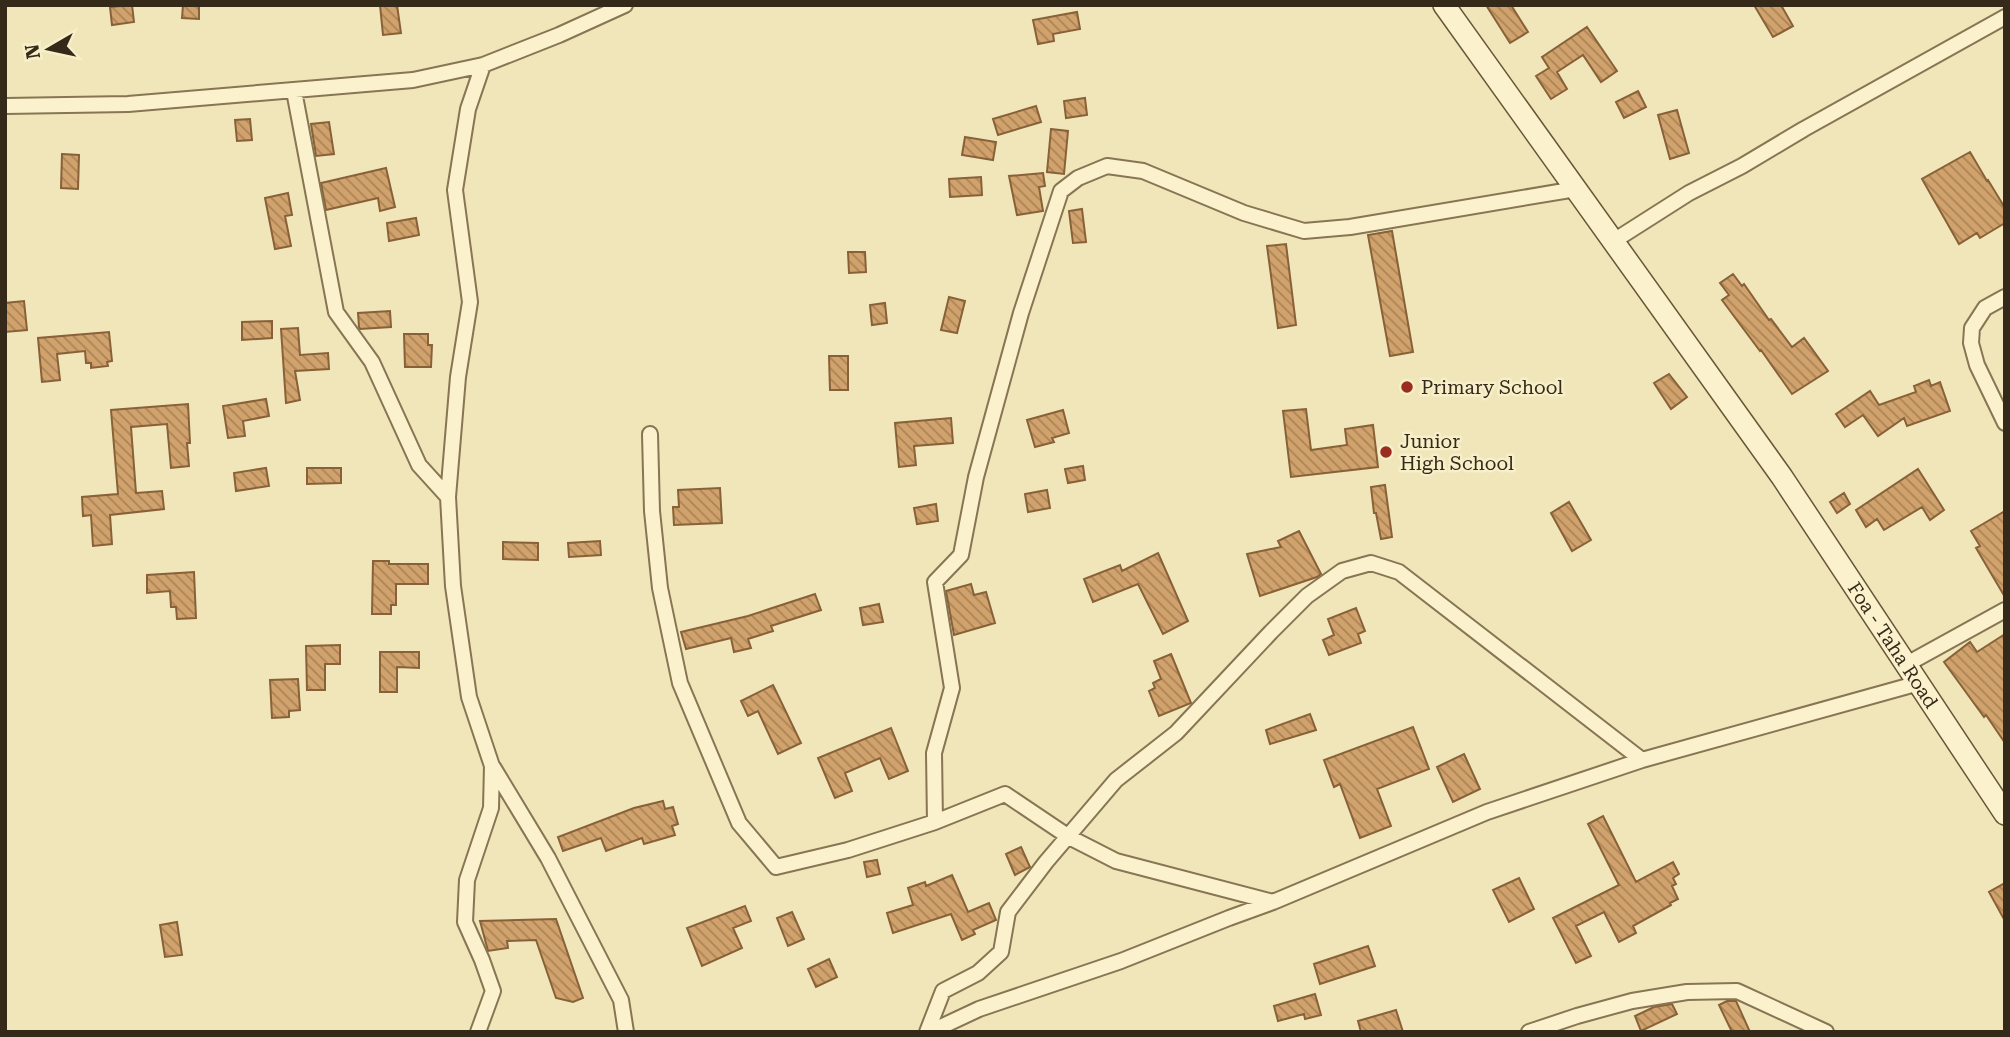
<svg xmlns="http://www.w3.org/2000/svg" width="2010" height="1037" font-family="'Roboto Serif',serif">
<defs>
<pattern id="building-back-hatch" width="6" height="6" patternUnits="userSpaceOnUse" patternTransform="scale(1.75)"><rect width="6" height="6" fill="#d1a26c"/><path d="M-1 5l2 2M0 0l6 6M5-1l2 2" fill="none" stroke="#aa8458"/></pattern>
</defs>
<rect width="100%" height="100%" fill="#f0e6b9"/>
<path fill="url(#building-back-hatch)" stroke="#886138" stroke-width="2" d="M132,5L134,22L112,25L110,7Z
M183,5H199V19L182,18Z
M380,5H397L401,33L383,35Z
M1486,5H1511L1528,32L1510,43Z
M1754,5H1781L1793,26L1773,37Z
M1077,12L1080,29L1053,34L1054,41L1038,44L1033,20Z
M1587,27L1617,71L1601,82L1583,55L1557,72L1567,89L1551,99L1536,76L1549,68L1542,57Z
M1638,91L1646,107L1624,118L1616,102Z
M1085,98L1087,115L1066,118L1064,101Z
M1036,106L1041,122L998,135L993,119Z
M1677,110L1689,153L1670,159L1658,115Z
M250,119L252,140L237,141L235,120Z
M329,122L334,154L316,156L311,124Z
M1051,129L1068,131L1064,174L1047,172Z
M965,137L996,142L993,160L962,155Z
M1970,152L1987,181L1988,180L2005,208V223L1980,238L1977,233L1959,244L1922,179Z
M62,154L79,155L78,189L61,188Z
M386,168L395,207L380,211L378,198L326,210L321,183Z
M1043,173L1045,186L1039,187L1043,211L1017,215L1009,176Z
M981,177L982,195L950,197L949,179Z
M288,193L292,215L285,216L291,246L275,249L265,198Z
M1082,209L1086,242L1073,243L1069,211Z
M416,218L419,235L389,241L387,223Z
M1392,231L1413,352L1390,356L1368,235Z
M1286,244L1296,325L1278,328L1267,246Z
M848,252H865L866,272L849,273Z
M1733,274L1742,286L1744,284L1769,320L1771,319L1792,347L1804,338L1828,371L1792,394L1761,350L1760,351L1745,331L1722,300L1729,295L1720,283Z
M949,297L965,301L957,333L941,330Z
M24,301L27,330L5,332V303Z
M885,303L887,323L872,325L870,305Z
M390,311L391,327L360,329L359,327L358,313Z
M272,321V338L242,340V322Z
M298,328L300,355L328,353L329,369L295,371L300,400L286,403L281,329Z
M109,332L112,361L107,362L108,366L91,368V363H86L85,351L57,354L60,380L42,382L38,338Z
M404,334H428V345H432L431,367H405Z
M829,356H848V390H830Z
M1669,374L1687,397L1671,409L1654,383Z
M1929,380L1931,386L1940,382L1950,411L1907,426L1904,418L1878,436L1863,415L1845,427L1836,414L1870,391L1879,405L1916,392L1914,386Z
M266,399L269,416L243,421L245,436L228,438L223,406Z
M188,404L190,443H187L189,466L171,468L167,424L131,427L136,493L162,491L164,509L110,515L112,544L93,546L91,515L83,516L82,497L118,494L111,410Z
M1306,409L1311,450L1347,445L1345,429L1373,425L1378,467L1291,477L1283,411Z
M1063,410L1069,433L1052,438L1054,442L1035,447L1027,420Z
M951,418L953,443L914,446L916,465L899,467L895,423Z
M1083,466L1085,480L1068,483L1065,469Z
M266,468L269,486L236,491L234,473Z
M307,468H341V483L307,484Z
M1918,469L1944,510L1930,520L1922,507L1884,530L1877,519L1866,527L1856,510Z
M1385,485L1392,537L1381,539L1376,513H1374L1371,487Z
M720,488L722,523L674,525L673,507H679L678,490Z
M1047,490L1050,508L1028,512L1025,494Z
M1844,493L1850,504L1837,513L1830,502Z
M1569,502L1591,540L1572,551L1551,513Z
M936,504L938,521L917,524L914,508Z
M2005,511V597L1976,548L1980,546L1971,531Z
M1299,531L1321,574L1317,577L1260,596L1247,554L1281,547L1278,541Z
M600,541L601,555L569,557L568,543Z
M503,542L538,543V560L503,559Z
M1158,553L1188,621L1163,634L1138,584L1093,602L1084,579L1120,565L1122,571Z
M373,561H389V564H428V584H396V605H391V614H372Z
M194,572L196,618L177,619L176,607H171L170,591L147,593V575Z
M971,584L974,595L986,592L995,623L954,635L946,591Z
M815,594L821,610L771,626L773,631L748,639L751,648L734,652L731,638L686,649L681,632L748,616Z
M879,604L883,622L863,625L860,608Z
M1356,608L1365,631L1358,634L1361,643L1329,655L1323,640L1334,635L1328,619Z
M2005,634V743L1986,715L1984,717L1944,662L1970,642L1977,652Z
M340,645V664H325V690H307L306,646Z
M380,652H419V668L397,667V692H380Z
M1171,654L1191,703L1159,716L1149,691L1155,688L1153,683L1161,679L1154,661Z
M298,679L300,710L289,711V717L272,718L270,680Z
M773,685L801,743L778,754L758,711L748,716L741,701Z
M1310,714L1316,730L1270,744L1266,730Z
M1413,727L1429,769L1377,789L1391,826L1360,838L1340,784L1334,787L1324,760Z
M891,728L908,771L889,779L880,758L845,773L852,791L835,798L818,758Z
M1464,754L1480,789L1453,802L1437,767Z
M663,801L665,809L673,807L678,824L672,826L675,835L644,844L642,838L606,851L601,838L563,851L558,837L634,808Z
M1603,816L1636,882L1673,862L1679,874L1673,878L1676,884L1672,886L1678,899L1670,903L1671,905L1633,926L1636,933L1619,942L1604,912L1576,926L1591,956L1576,963L1553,918L1619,885L1588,824Z
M1021,847L1030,867L1015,875L1006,854Z
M877,860L880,874L867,877L864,862Z
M952,875L968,912L989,903L996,920L973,930L975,934L962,940L951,914L893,933L887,913L913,905L908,888L925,882L926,886Z
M1519,878L1534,909L1509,922L1493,890Z
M2005,883V921L1989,892Z
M745,906L751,921L733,928L742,948L702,966L687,928Z
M792,912L804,939L788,946L777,918Z
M556,919L583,998L573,1002L556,998L536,940L507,941L508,948L488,951L480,921Z
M177,922L182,955L165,957L160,925Z
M1368,946L1375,966L1320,984L1314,964Z
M829,959L837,977L816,987L808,969Z
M1315,994L1321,1015L1305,1019L1304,1014L1278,1021L1274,1006Z
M1727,1001H1736L1750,1032H1732L1719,1005Z
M1672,1004L1677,1014L1641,1031L1635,1016L1654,1007Z
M1396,1010L1403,1032H1361L1358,1021Z"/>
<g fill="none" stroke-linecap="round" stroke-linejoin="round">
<g stroke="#877553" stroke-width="18">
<path id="street" d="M294,91L336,312L372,362L419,465L448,497
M5,106L128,104L413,80L483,65L559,35L625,5
M1612,242L1689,193L1742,166L1804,129L2005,17
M2005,297L1985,308L1972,328L1971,343L1977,365L2005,423
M650,434L652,511L660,588L680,683L739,823L776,867L848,850L935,822L1005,794L1069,837L1116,861L1273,902
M1907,664L2005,610
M493,767L548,858L621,1000L626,1032
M935,822L934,753L952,688L935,582L961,555L976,477L1021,313L1061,191L1078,178L1107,166L1143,171L1244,213L1304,231L1350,227L1576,189
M478,1032L493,991L482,960L465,922L467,880L491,808L492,766L469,697L453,586L448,497L458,377L470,302L455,190L468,109L483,65
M927,1032L943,991L978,973L1001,952L1008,912L1046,862L1116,780L1176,733L1271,632L1307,596L1342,571L1371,563L1399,572L1642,760
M930,1032L979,1009L1121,961L1229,918L1273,902L1487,812L1642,760L1919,683
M1529,1032L1577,1016L1632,1001L1687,992L1737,991L1826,1032"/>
</g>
<g stroke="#695637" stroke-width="24">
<g id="secondary">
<path id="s1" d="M1444,5L1782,477L2005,814"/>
</g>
</g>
<use href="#street" stroke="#fbf2cd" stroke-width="14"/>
<use href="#secondary" stroke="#fbf2cd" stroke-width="21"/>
</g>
<g fill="#9a2d20" stroke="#f7efc9" stroke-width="2.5">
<circle cx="1407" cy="387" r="7"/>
<circle cx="1386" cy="452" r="7"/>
</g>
<g text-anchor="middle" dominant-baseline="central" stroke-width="5" stroke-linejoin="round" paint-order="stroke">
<g font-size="19" fill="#352a19" stroke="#f7efc9" text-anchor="start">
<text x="1421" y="387">Primary School</text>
<text x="1400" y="441">Junior<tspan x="1400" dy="22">High School</tspan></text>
</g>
<g font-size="19" fill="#352a19" stroke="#f7efc9">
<text stroke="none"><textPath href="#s1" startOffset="782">Foa - Taha Road</textPath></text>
</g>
</g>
<rect width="2010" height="1037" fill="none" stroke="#352a19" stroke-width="14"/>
<g transform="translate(49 49) rotate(261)" stroke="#f7efc9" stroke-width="5" paint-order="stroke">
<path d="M0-5L12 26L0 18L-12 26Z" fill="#352a19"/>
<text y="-10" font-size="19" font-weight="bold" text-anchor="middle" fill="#352a19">N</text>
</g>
</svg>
